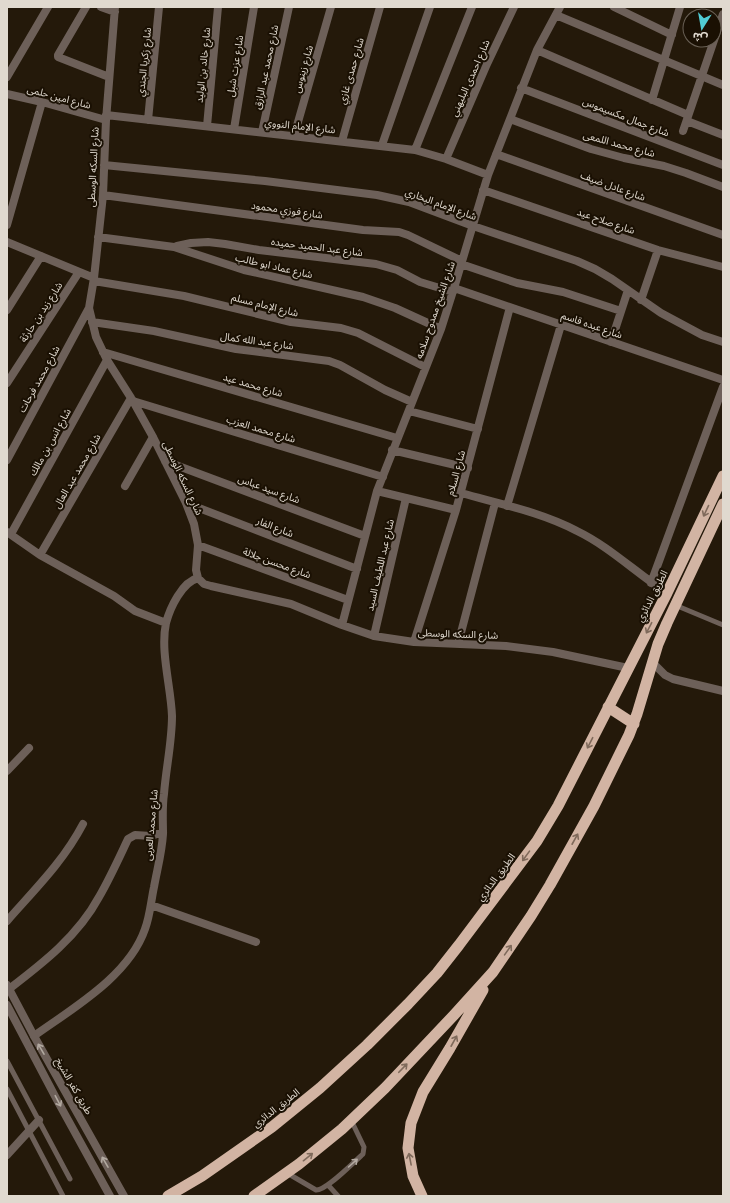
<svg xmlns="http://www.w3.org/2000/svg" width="730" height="1203" font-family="'PT Sans','Noto Sans Arabic',sans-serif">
<rect width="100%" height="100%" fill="#24190a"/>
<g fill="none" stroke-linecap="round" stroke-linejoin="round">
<path stroke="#6d6059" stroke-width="5" d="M675,605L723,625
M7,1061L70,1179
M7,1089L63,1196
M287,1173L316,1190C326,1191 355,1161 363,1154L364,1147L351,1120
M328,1185L338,1196"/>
<path stroke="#6d6059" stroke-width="8" d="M86,7L58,55V57L109,77
M101,7L115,12
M115,7L106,120L103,195L94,278L89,308L96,337L107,360L133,401L153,437L186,503L194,524L198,545L196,570L198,578L204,584L211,586L291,604L342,625L374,636L414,642L506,646L553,652L628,668
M614,7L672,35
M556,15L723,85
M537,50L688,115
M7,77L48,7
M521,88L723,165
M7,94L42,102L106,120
M652,100L680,7
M106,115L415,150L446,159L488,175
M510,119L591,149L624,158L664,166L686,173L723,187
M148,120L159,7
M687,121L723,135
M207,126L218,7
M234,129L254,7
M683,131L723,14
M262,132L289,7
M294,136L331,7
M342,141L380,7
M382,145L430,7
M415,150L472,7
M496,154L723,235
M446,159L487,64L514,7
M104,165L265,181L377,195L409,202L473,226L577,261L595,269L612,279L661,313L702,335L723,342
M483,190L658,250L723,267
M103,195L363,230L399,232L408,235L462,261
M7,225L42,102
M98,237L174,247L244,270L363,297L395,308L441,329
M7,242L94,278
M177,246L191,243L208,242L225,244L259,250L376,264L397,270L420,282L453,292
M461,264L517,283L563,292L621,311
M94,281L184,296L291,322L341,328L358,333L425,367
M454,288L723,380
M641,300L658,250
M7,310L41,256
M92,322L154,331L236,349L329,361L340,365L385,390L412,402
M611,342L628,290
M103,352L397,438
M7,383L79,272
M133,401L383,477
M409,411L478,429
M392,450L468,468
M7,460L89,308
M165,461L365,536
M125,486L153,437
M377,491L456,510
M461,493C500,504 541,512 577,531C610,547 636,573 667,593
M186,503L357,569
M507,506L561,325
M7,532L40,555L114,596L135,611L166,623
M11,534L107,360
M198,545L348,600
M40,555L131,398
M651,583L723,387
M342,625L377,491L441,329L454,288L488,175L537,50L560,7
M374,636L406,498
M414,642L456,510L510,307
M458,644L495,503
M652,662L665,675L673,679L723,691
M7,771L29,748
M151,905L256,942
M7,921C35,889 63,862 83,824
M9,989C43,963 78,936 99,897C110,878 119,858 128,839L135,835L151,836L163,832
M34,1036C73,1008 129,976 145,929C150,916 151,901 154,887C157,870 162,852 163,834C163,821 162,807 164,794C166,768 172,742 172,716C171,687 160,651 166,623C170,608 182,582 198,578
M7,1155L39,1120"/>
<path stroke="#6d6059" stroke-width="8" d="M7,985L34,1036L124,1196
M7,1005L57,1100L110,1196"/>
<path stroke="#d2b4a3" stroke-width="11" d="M608,707L634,724
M168,1196L202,1176L272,1127L320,1088L367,1045L408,1004L437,973L459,945L537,841L558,806L667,593L723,476
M254,1196L299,1164L342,1129L385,1088L454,1015L493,972L531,916L550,885L594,806L629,735L637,714L658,644L667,623L723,504
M422,1196L413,1176L408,1148L411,1123L423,1092L450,1048L483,990"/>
</g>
<defs><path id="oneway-shaft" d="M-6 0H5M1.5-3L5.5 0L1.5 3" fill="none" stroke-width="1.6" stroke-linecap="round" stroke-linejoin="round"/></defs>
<g stroke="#7f6a5b">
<use href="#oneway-shaft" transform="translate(706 511) rotate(115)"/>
<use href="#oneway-shaft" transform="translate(649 628) rotate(117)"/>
<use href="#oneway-shaft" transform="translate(590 743) rotate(117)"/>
<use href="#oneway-shaft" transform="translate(575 839) rotate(-61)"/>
<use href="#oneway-shaft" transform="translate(526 856) rotate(126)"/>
<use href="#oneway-shaft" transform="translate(508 950) rotate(-55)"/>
<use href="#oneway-shaft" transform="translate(454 1041) rotate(-61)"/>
<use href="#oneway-shaft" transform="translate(403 1068) rotate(-46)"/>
<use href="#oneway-shaft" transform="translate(308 1157) rotate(-39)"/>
<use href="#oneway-shaft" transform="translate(410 1159) rotate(-101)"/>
</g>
<g stroke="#b2a9a0">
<use href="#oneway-shaft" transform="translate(41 1049) rotate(-120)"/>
<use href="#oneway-shaft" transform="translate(58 1101) rotate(62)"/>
<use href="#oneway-shaft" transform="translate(105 1162) rotate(-120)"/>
<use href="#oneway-shaft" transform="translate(353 1163) rotate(-42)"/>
</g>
<g text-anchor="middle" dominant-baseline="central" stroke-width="4" stroke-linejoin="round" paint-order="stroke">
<g font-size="10" fill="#e0d9cf" stroke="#1a1003">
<text transform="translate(144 62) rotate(-84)">شارع زكريا الجندي</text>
<text transform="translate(203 65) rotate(-84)">شارع خالد بن الوليد</text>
<text transform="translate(235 66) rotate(-81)">شارع عزت شبل</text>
<text transform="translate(266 67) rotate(-78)">شارع محمد عبد الرازق</text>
<text transform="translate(303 69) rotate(-74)">شارع زينوس</text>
<text transform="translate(351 71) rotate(-74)">شارع حمدى غازي</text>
<text transform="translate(470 78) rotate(-66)">شارع احمدى البليهني</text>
<text transform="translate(59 97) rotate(15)">شارع امين حلمى</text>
<text transform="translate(626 117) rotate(21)">شارع جمال مكسيموس</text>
<text transform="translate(300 126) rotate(6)">شارع الإمام النووي</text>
<text transform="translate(619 144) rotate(15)">شارع محمد اللمعى</text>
<text transform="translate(93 167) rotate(-87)">شارع السكه الوسطى</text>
<text transform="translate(613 186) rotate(20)">شارع عادل ضيف</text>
<text transform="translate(441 204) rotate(20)">شارع الإمام البخاري</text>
<text transform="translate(287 210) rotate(8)">شارع فوزي محمود</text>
<text transform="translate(606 221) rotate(19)">شارع صلاح عيد</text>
<text transform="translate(317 247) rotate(7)">شارع عبد الحميد حميده</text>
<text transform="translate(274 266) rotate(13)">شارع عماد ابو طالب</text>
<text transform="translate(265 305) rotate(14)">شارع الإمام مسلم</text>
<text transform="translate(435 310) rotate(-71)">شارع الشيخ ممدوح سلامه</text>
<text transform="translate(41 312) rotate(-57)">شارع زيد بن حارثة</text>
<text transform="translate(592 325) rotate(19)">شارع عبده قاسم</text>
<text transform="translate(257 341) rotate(8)">شارع عبد الله كمال</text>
<text transform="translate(39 379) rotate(-61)">شارع محمد فرحات</text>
<text transform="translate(253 385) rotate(16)">شارع محمد عيد</text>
<text transform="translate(261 429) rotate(17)">شارع محمد العزب</text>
<text transform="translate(50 442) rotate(-61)">شارع انس بن مالك</text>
<text transform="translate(77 471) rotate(-60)">شارع محمد عبد العال</text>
<text transform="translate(456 473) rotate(-75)">شارع السلام</text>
<text transform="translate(183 478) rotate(65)">شارع السكه الوسطى</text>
<text transform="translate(269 489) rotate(20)">شارع سيد عباس</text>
<text transform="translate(275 527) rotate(21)">شارع الفار</text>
<text transform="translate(277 563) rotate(20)">شارع محسن جلالة</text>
<text transform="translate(380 565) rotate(-77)">شارع عبد اللطيف السيد</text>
<text transform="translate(652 596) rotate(-63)">الطريق الدائري</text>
<text transform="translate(458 634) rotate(2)">شارع السكه الوسطى</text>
<text transform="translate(151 825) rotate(-85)">شارع محمد العربى</text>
<text transform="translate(496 877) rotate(-53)">الطريق الدائري</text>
<text transform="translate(74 1086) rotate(60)">طريق كفر الشيخ</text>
<text transform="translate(276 1108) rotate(-38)">الطريق الدائري</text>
</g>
</g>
<rect width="730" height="1203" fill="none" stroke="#e0d9cf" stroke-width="16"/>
<g transform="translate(702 28) rotate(191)"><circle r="19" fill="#1a1003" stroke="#696055"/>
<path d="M0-3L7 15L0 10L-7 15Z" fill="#51ccd4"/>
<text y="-6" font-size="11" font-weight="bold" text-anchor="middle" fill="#e0d9cf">ش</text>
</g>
</svg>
